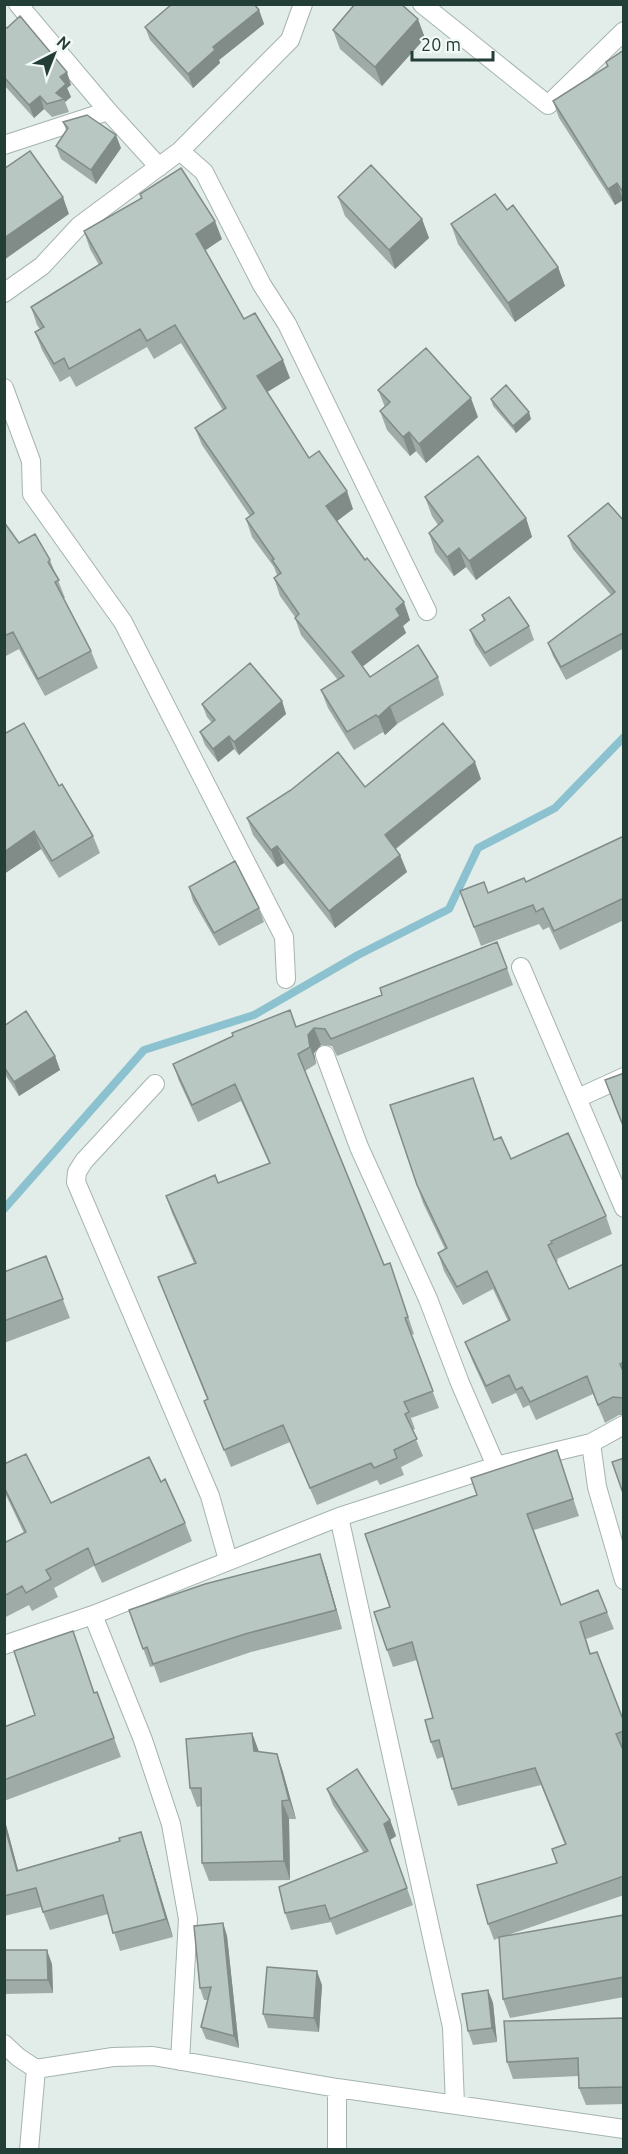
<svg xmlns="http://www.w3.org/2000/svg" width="628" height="2154" font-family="Ubuntu,sans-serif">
<rect width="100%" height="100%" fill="#e2ece8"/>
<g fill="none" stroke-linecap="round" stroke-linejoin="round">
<path stroke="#8cc2cf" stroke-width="8" d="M4,1209L144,1050L254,1015L358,955L449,909L478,848L555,808L624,737"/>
<g stroke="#a5b4af" stroke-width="20">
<path id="minor" d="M18,4L108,111
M422,4L548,105L624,31
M4,145L108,111L159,167
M180,151L204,172L262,285L287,324L427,611
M4,293L42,266L79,226L180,151L290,40L303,4
M4,388L31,461L32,494L123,622L284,937L286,979
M521,967L624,1208
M325,1055L359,1147L428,1299L460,1383L496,1466
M155,1084L84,1161L77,1172L76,1182L210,1496L228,1560
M578,1098L624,1077
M591,1443L597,1487L624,1580
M339,1517L452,2027L455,2105
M93,1615L143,1740L171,1824L188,1919L180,2061
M4,1645L93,1615L339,1517L496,1466L591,1443L624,1425
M4,2044L18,2057L36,2069L113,2057L153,2056L337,2088L624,2129
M337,2088V2150
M29,2150L36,2069"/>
</g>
<use href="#minor" stroke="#fff" stroke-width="18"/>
</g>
<path fill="#9eaba6" d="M259,10L264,24L219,60L220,63L193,88L150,40L145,27Z
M4,26L71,85L67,88L71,97L65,102L69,112L52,117L44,109L34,118L4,85Z
M333,30L425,38L382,86L340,49Z
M624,50V202L623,200L615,205L559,118L553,101L607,67L606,62Z
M63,122L121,148L96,184L61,159L56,146L66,130Z
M140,194L222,239L205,250L244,319L290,378L267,392L309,458L353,509L337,521L410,620L403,626L406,633L362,667L370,677H438L444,695L397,724L385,735L383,732L354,750L328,708L321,690L338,680L301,635L295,618V617L280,596L274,578L277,575L274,567L252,537L246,519L250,516L202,445L195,428L223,410L181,343L154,359L147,347L76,387L70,376L60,382L42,350L35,332L40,329L37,325L31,307L99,265L90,249L84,231L141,199Z
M338,197L422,219L429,238L395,269L345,216Z
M507,210L558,267L565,286L515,322L458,244L451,224Z
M378,390L478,417L426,463L416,451L410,456L387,430L380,411L385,407Z
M491,399L531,419L516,433L493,406Z
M425,497L526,518L532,537L476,580L466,567L454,576L435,552L429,533L438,525L432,516Z
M624,521V648L566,680L553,656L548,643L611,595L573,549L568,536Z
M4,522L19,543L50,560L65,598H63L91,651L98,668L45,696L19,649L4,657Z
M482,615L529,626L534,640L490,667L475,644L470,630L484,621Z
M282,701L286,714L239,755L234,749L218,762L205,745L200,732L212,723L207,717L202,704Z
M4,734L59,786L93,836L100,853L59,878L41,849L4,874Z
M481,779L396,849L400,855L407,872L335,928L284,863L277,867L253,835L247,818L365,787Z
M624,836V920L560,950L549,927L543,930L539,924L481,946L460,891L488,893L526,882Z
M189,887L259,908L264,922L219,946L193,901Z
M507,968L513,985L337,1056L332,1046L321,1045L314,1053L316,1064L305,1071L384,1265L396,1280L414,1334L411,1335L439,1408L411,1418L415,1429L412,1430L423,1456L401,1467L404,1475L380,1485L377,1480L317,1505L290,1442L231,1467L204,1401L207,1399L158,1277L194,1263L172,1213L166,1196L218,1183L269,1163L241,1101L198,1122L179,1081L173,1064L296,1027Z
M4,1026L55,1056L60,1070L19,1096L4,1073Z
M480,1096L494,1140L511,1159L606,1216L612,1234L557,1259L558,1261L556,1262L569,1289L624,1264V1415H619L605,1423L593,1394L536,1420L529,1405L523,1408L516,1393L492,1404L472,1360L465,1342L508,1321L493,1289L463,1305L444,1271L438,1253L445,1249L423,1203L417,1185Z
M46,1256L70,1318L4,1343V1272Z
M557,1450L579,1516L534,1530L561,1605L607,1612L614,1629L586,1639L591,1654L624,1722V1895L505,1936L624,1915V1997L510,2018L503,1999L499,1938L494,1940L488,1924L557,1863L565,1845L541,1785L458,1806L452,1789L443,1757L437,1759L431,1742L433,1718L417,1660L393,1667L387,1650L390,1607L477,1495Z
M4,1464L51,1503L161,1482L185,1523L192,1541L102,1583L94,1566L54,1588L58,1597L32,1611L29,1605L4,1618V1543L24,1533L4,1491Z
M320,1554L326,1572L342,1629L251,1652L160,1683L154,1666L150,1667L129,1610Z
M80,1650L94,1693L97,1692L121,1757L4,1801V1727L35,1715Z
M252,1733L259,1752L277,1754L283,1772L296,1819H289L290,1880L209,1881L202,1863L201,1806L197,1807L190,1788Z
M327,1789L390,1820L396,1836L390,1840L413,1905L336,1935L331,1922L291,1930L285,1913L364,1853L333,1805Z
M4,1817L18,1870L147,1851L173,1937L120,1951L108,1914L50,1930L41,1907L4,1916Z
M223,1923L227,1936L239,2048L206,2039L201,2027L208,2000H204L200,1988Z
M4,1950L52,1964L53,1993L4,1994Z
M322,1985L319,2032L268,2028L263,2014Z
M488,1990L493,2003L497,2042L473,2045L468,2031Z
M624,2018V2104L586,2105L579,2088V2076L513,2079L507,2062Z"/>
<path fill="#818b87" d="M259,10L264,24L219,60L220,63L193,88L188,74L213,47Z
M418,19L425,38L382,86L375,67Z
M67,72L71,85L67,88L71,97L65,102L64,99L56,93L60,77Z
M40,96L44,109L34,118L29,105Z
M116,135L121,148L96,184L91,170Z
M617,183L623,200L615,205L608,189Z
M63,197L69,214L4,260V238Z
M422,219L429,238L395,269L389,250Z
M215,221L222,239L203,252L196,234Z
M558,267L565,286L515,322L508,303Z
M283,360L290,378L264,394L257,376Z
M471,398L478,417L426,463L419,444Z
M529,412L531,419L516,433L513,426Z
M409,432L416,451L410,456L403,437Z
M347,491L353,509L333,524L326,506Z
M526,518L532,537L476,580L469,561Z
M459,548L466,567L454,576L447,557Z
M404,602L410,620L403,626L406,633L358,670L352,652L396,609Z
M282,701L286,714L239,755L234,742Z
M390,706L397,724L385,735L378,717Z
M229,736L234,749L218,762L213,749Z
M475,762L481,779L391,852L385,835Z
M34,831L41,849L4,874V852Z
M277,846L284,863L277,867L271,850Z
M400,855L407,872L335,928L329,911Z
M314,1028L321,1045L314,1053L316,1064L310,1047L308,1035Z
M55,1056L60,1070L19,1096L14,1082Z
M320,1554L326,1572L342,1629L336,1610Z
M252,1733L259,1752L254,1751Z
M277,1754L283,1772L296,1819L289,1800Z
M282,1801L289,1819L290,1880L284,1861Z
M4,1817L23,1889L17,1871L4,1824Z
M390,1820L396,1836L390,1840L384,1824Z
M141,1832L147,1851L173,1937L166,1919Z
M223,1923L227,1936L239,2048L234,2036Z
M47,1950L52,1964L53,1993L48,1980Z
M317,1971L322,1985L319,2032L314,2018Z
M488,1990L493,2003L497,2042L492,2028Z"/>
<path fill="#b8c7c1" stroke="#818b87" stroke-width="1.5" d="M172,4H254L259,10L213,47L215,50L188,74L145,27Z
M355,4H401L418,19L375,67L333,30Z
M20,16L67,72L60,77L66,84L56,93L64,99L47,104L40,96L29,105L4,77V26L7,28Z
M624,50V194L617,183L608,189L553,101L608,66L606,62Z
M87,115L116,135L91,170L56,146L68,128L63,122Z
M30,151L63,197L4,238V169Z
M371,165L422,219L389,250L338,197Z
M181,168L215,221L196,234L244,319L255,313L283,360L257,376L309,458L319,451L347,491L326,506L365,560L367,558L404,602L396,609L400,616L352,652L370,677L418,645L438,677L390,706L378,717L376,715L347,732L321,690L344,676L295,618L299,614L274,578L281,573L272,560L274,559L246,519L254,513L195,428L226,408L175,325L147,341L140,329L69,369L64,358L54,364L35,332L44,327L31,307L102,263L84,231L142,198L140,194Z
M495,194L507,210L513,205L558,267L508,303L451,224Z
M426,348L471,398L419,444L409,432L403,437L380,411L390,402L378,390Z
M506,385L529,412L513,426L491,399Z
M478,456L526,518L469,561L459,548L447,557L429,533L443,521L425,497Z
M608,503L624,521V637L621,634L561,667L548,643L615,592L568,536Z
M4,522L19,543L35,534L50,560L48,562L59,580L55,582L91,651L38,679L13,632L4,636Z
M509,597L529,626L485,653L470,630L485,620L482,615Z
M250,663L282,701L234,742L229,736L213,749L200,732L215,720L202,704Z
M24,723L59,786L62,784L93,836L52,861L34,831L4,852V734Z
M443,723L475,762L385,835L400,855L329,911L277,846L271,850L247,818L291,790L338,752L365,787Z
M624,836V898L554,931L543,908L536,912L533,905L474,927L460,891L484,882L488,893L524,878L526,882Z
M235,861L259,908L214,933L189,887Z
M497,942L507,968L331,1039L325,1029L314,1028L308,1035L310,1047L298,1054L384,1265L390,1263L408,1317L405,1318L433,1391L404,1402L409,1412L405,1414L417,1439L394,1450L397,1458L374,1468L371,1463L310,1488L283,1425L224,1450L204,1401L208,1399L158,1277L196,1263L166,1196L215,1175L218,1183L270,1163L235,1084L192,1105L173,1064L233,1036L232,1033L290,1010L296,1027L382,995L380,988Z
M26,1011L55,1056L14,1082L4,1067V1026Z
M624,1073V1128L605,1080Z
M473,1078L494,1140L501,1137L511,1159L568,1133L606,1216L551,1241L552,1243L548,1245L569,1289L624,1264V1362L620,1364L624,1373V1398L613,1397L598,1405L587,1376L530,1402L522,1387L516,1390L509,1375L486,1386L465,1342L510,1320L487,1271L457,1287L438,1253L447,1248L417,1185L390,1105Z
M46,1256L63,1299L4,1321V1272Z
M557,1450L573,1499L527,1514L561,1605L598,1590L607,1612L580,1622L590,1654L597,1652L624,1722V1731L616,1734L624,1752V1876L488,1924L477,1885L557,1863L552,1849L566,1844L535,1768L452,1789L439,1740L431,1742L425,1720L433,1718L412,1642L387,1650L374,1612L390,1607L365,1534L477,1495L471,1478Z
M26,1454L51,1503L149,1457L161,1482L165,1479L185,1523L95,1565L88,1548L46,1570L51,1579L26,1593L22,1586L4,1596V1543L26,1532L4,1487V1464Z
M624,1458V1496L612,1462Z
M320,1554L336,1610L245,1634L153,1664L147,1647L143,1649L129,1610L205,1584Z
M73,1631L94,1693L97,1692L114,1738L4,1780V1727L35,1715L14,1651Z
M252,1733L254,1751L277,1754L289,1800L282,1801L284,1861L202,1863L201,1788H190L186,1739Z
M357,1769L390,1820L384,1824L407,1888L330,1919L325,1905L285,1913L279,1887L368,1851L327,1789Z
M4,1824L17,1871L120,1841L119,1838L141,1832L166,1919L113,1933L103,1895L43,1912L36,1888L4,1896Z
M624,1915V1977L503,1999L499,1937Z
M223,1923L234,2036L201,2027L211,1987L200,1988L194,1926Z
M4,1950H47L48,1980H4Z
M267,1967L317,1971L314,2018L263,2014Z
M488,1990L492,2028L468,2031L462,1994Z
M624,2018V2087L579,2088L578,2058L507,2062L504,2021Z"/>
<rect width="628" height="2154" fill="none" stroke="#233d37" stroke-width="12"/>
<g transform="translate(54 54) rotate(42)" stroke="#f3f9f6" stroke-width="4.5" paint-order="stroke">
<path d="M0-4.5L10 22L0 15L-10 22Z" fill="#233d37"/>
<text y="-9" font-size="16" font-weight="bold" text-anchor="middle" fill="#233d37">N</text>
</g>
<path d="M412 51v9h81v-9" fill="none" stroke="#233d37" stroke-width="3"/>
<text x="421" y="51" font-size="18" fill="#233d37" stroke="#f3f9f6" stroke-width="4.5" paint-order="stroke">20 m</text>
</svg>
